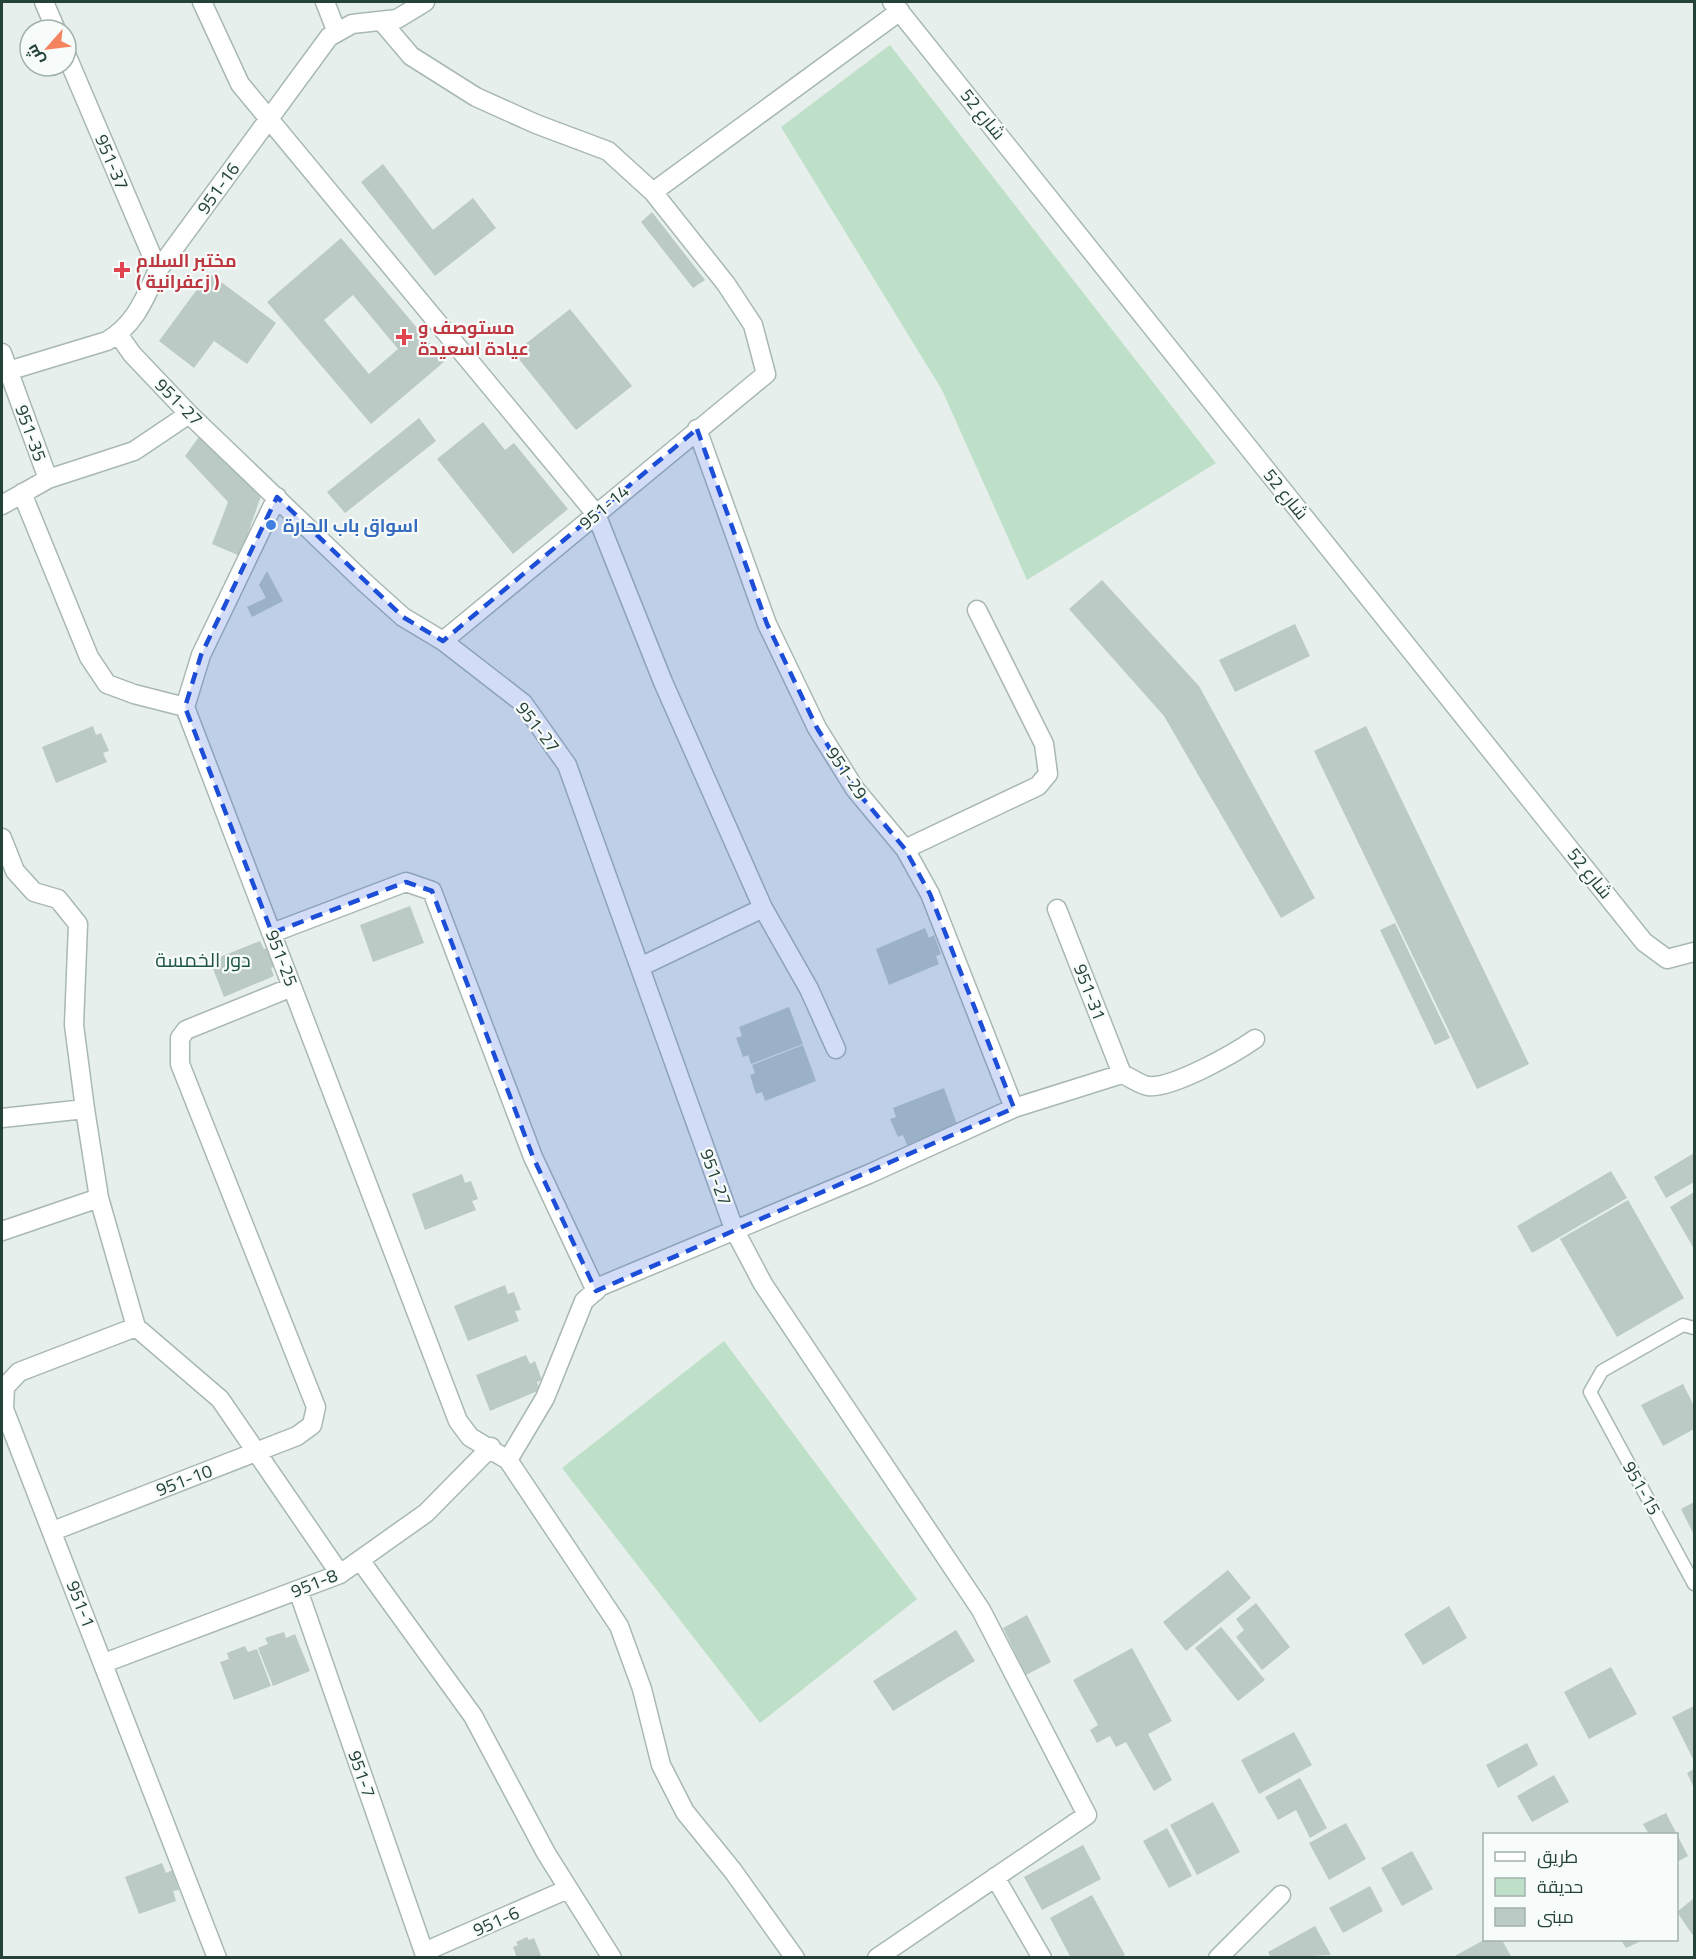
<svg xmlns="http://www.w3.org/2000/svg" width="1696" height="1959" font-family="'Titillium Web',Cairo,sans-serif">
<rect width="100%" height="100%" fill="#e6efeb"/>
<path fill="#bfe0c8" d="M890,45L1216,463L1027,580L942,390L781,127Z
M724,1341L917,1599L760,1723L562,1468Z"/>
<path fill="#bbcac4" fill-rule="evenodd" d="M383,164L433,230L473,198L496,228L435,276L361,182Z
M652,212L705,280L693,288L641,222Z
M341,238L445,361L371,424L267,302ZM353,295L398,349L369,374L324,320Z
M209,273L276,323L247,364L214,341L194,368L159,341Z
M570,309L632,386L576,430L514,353Z
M419,418L436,441L345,513L327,492Z
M483,422L505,450L514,443L568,509L513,554L437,459Z
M201,434L261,496L240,556L212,544L228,502L185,456Z
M267,571L283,601L252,617L247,607L266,598L259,585Z
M1102,580L1199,686L1315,898L1281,918L1164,716L1069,609Z
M1295,624L1310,656L1235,692L1219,660Z
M93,726L96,735L101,733L109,751L103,753L107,762L56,783L42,747Z
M1366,726L1529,1064L1477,1089L1314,751Z
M410,906L424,943L373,962L360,925Z
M1395,923L1450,1038L1435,1045L1380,930Z
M925,928L929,938L934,935L941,954L936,956L939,964L889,985L876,949Z
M260,941L264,949L269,947L277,965L271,968L274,976L224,997L210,961Z
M789,1007L803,1044L751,1064L748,1055L743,1057L736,1038L742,1036L739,1027Z
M803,1045L816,1081L765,1101L762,1092L756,1094L750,1075L755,1073L752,1065Z
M944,1088L957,1124L907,1145L903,1135L898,1137L890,1119L896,1117L893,1108Z
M1694,1153V1182L1666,1198L1654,1177Z
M1611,1171L1627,1198L1532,1253L1517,1226Z
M462,1174L465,1183L471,1181L478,1199L472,1201L476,1210L425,1230L412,1194Z
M1694,1192V1249L1670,1207Z
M1628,1200L1684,1298L1617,1337L1560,1239Z
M505,1285L508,1294L514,1292L521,1310L515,1311L519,1321L468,1341L454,1306Z
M526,1355L530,1364L535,1361L542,1380L537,1382L540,1390L490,1411L476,1375Z
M1683,1384L1694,1406V1429L1663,1446L1641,1405Z
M1694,1502V1535L1681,1509Z
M1228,1570L1251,1598L1186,1651L1163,1622Z
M1256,1603L1290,1647L1262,1670L1236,1637L1244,1630L1236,1619Z
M1449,1606L1467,1638L1423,1665L1404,1634Z
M1027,1615L1051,1662L1026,1675L1003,1628Z
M1221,1627L1265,1680L1238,1701L1195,1648Z
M956,1630L975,1661L893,1711L873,1681Z
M284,1632L286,1638L295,1634L310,1671L273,1686L258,1648L268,1644L265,1638Z
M245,1646L248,1652L257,1649L271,1686L234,1700L220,1662L229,1659L227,1653Z
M1132,1648L1172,1721L1148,1734L1172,1780L1154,1791L1126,1742L1116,1747L1110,1736L1097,1743L1090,1730L1098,1725L1073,1680Z
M1611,1667L1637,1714L1589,1739L1564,1692Z
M1694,1706V1761L1672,1717Z
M1294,1732L1312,1765L1259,1794L1241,1760Z
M1527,1743L1538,1765L1498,1788L1486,1765Z
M1694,1769V1788L1687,1773Z
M1554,1775L1569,1802L1532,1822L1517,1796Z
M1300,1778L1327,1828L1310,1838L1296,1810L1278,1820L1265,1797Z
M1213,1802L1240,1852L1197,1875L1170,1825Z
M1666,1813L1688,1856L1677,1862V1834H1649L1643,1824Z
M1346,1823L1366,1859L1329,1880L1309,1843Z
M1167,1828L1192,1876L1169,1888L1143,1841Z
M1083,1845L1101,1879L1042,1910L1024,1877Z
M1412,1851L1433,1889L1402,1906L1381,1868Z
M162,1863L166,1873L172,1870L179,1890L173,1891L176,1901L139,1914L125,1877Z
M1370,1886L1383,1911L1343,1933L1329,1908Z
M1092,1895L1125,1955L1119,1958H1071L1050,1918Z
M1694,1898V1937L1677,1912Z
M1315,1926L1331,1955L1271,1958L1268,1952Z
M527,1937L529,1940L534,1938L542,1958H517L513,1947L518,1945L516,1942Z
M1484,1940H1502L1512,1958H1451Z
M1621,1940H1643L1626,1948Z"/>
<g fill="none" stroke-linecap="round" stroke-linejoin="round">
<g stroke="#a8b8b2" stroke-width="15">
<path id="service" d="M1694,1328L1683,1325L1602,1371L1590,1392L1694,1584"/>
</g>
<g stroke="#a8b8b2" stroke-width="21">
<path id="minor" d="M44,2L56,30
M202,2L240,84L596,514L663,682L763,908L809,989L836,1049
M325,2L336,30
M892,2L1644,942L1667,959L1694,952
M383,23L411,56L476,97L536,124L608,151L653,192L726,284L753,325L766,374L443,641
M66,54L158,270
M653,192L900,11
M118,334L132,354L189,414L364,582L403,617L443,641L523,703L567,765L734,1229L763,1284L981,1610L1087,1815L877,1958
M2,353L48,479
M8,371L107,341C135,325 145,298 158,270L329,37L352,24L397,19L425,2
M697,429L767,624L817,728L855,789L905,849L930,894L1014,1108
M22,493L89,657L107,684L134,694L185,707L458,1421L470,1437L508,1460L619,1626L642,1689L661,1765L685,1812L733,1871L795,1958
M2,505L48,479L134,451L189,414
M185,707L201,655L277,497
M2,838L15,871L34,892L58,899L78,924L74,1025L85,1109L99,1198L136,1327L220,1399L340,1574
M905,849L1038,786L1048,774L1044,744L977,610
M1057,909L1122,1074
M272,933L406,882L432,891L533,1157L596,1291
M640,967L763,908
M2,1118L85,1109
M2,1231L99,1198
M136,1327L19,1372L5,1387L4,1409L217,1958
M508,1460L545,1398L584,1301L601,1286L869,1174L1014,1108L1122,1074C1130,1077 1140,1085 1148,1086C1172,1089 1235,1053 1255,1039
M53,1531L297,1436L312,1425L316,1407L180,1064V1038L186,1030L292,987
M360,1560L473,1716L546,1853L612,1958
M298,1590L426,1958
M104,1663L340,1574L426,1513L491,1447
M995,1877L1042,1958
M424,1952L568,1889
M1218,1958L1281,1895"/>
</g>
<use href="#service" stroke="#fff" stroke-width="12"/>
<use href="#minor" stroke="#fff" stroke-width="18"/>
</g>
<path fill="#1d4ed8" fill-opacity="0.2" stroke="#1d4ed8" stroke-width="4.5" stroke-dasharray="12 8" stroke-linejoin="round" d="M697,429L767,624L817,728L855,789L905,849L930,894L1014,1108L596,1291L533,1157L432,891L406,882L272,933L185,707L201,655L277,497L403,617L443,641Z"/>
<g fill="#e0444e" stroke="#f7fbf9" stroke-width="2">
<path d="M119 261h6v6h6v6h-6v6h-6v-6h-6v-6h6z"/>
<path d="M401 328h6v6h6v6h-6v6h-6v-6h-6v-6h6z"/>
</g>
<circle fill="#3f7fe0" stroke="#f7fbf9" stroke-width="2" cx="271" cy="525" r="6"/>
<g text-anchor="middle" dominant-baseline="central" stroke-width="4.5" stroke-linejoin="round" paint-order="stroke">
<g font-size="18" fill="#24423a" stroke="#f7fbf9">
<text transform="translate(983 114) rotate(51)">شارع 52</text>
<text transform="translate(112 162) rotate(67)">951-37</text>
<text transform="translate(218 188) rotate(-54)">951-16</text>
<text transform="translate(179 402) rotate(45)">951-27</text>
<text transform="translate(31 433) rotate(70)">951-35</text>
<text transform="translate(1286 494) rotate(51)">شارع 52</text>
<text transform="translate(604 507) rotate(-40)">951-14</text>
<text transform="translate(538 727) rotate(52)">951-27</text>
<text transform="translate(847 773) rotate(56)">951-29</text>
<text transform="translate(1590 873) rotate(51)">شارع 52</text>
<text transform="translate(282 958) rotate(69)">951-25</text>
<text transform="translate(1090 992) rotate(69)">951-31</text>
<text transform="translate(716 1177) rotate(70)">951-27</text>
<text transform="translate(184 1480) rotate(-21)">951-10</text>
<text transform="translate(1642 1488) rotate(61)">951-15</text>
<text transform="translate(314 1583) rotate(-22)">951-8</text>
<text transform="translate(81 1604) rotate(69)">951-1</text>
<text transform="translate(362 1774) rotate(71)">951-7</text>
<text transform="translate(496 1921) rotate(-24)">951-6</text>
</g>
<g font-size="18" font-weight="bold" fill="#be3a42" stroke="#f7fbf9" text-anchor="start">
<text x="136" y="260">مختبر السلام<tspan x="136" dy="21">( زعفرانية )</tspan></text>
<text x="418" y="327">مستوصف و<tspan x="418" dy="21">عيادة اسعيدة</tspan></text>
</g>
<g font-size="18" font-weight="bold" fill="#366cbe" stroke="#f7fbf9" text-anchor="start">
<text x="283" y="525">اسواق باب الحارة</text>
</g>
<g font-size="20" fill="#1f5548" stroke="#f7fbf9">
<text x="203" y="959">دور الخمسة</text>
</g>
</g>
<rect width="1696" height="1959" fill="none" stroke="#24423a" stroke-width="6"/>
<rect x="1483" y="1833" width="195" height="108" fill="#f7fbf9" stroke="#a3b1ad" stroke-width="1.5"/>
<rect x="1495" y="1852" width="30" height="9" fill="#ffffff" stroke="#a3b1ad" stroke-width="1.5"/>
<text x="1537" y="1863" font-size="18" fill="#24423a">طريق</text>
<rect x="1495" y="1878" width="30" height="18" fill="#bfe0c8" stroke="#a3b1ad" stroke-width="1.5"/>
<text x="1537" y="1893" font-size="18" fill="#24423a">حديقة</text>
<rect x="1495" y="1908" width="30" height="18" fill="#bbcac4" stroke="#a3b1ad" stroke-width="1.5"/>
<text x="1537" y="1923" font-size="18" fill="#24423a">مبنى</text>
<g transform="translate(48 48) rotate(242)"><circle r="28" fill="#f7fbf9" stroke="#a3b1ad" stroke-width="1.5"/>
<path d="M0-4.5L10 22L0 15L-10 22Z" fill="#f4845f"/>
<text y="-9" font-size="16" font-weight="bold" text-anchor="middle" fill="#24423a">ش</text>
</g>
</svg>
